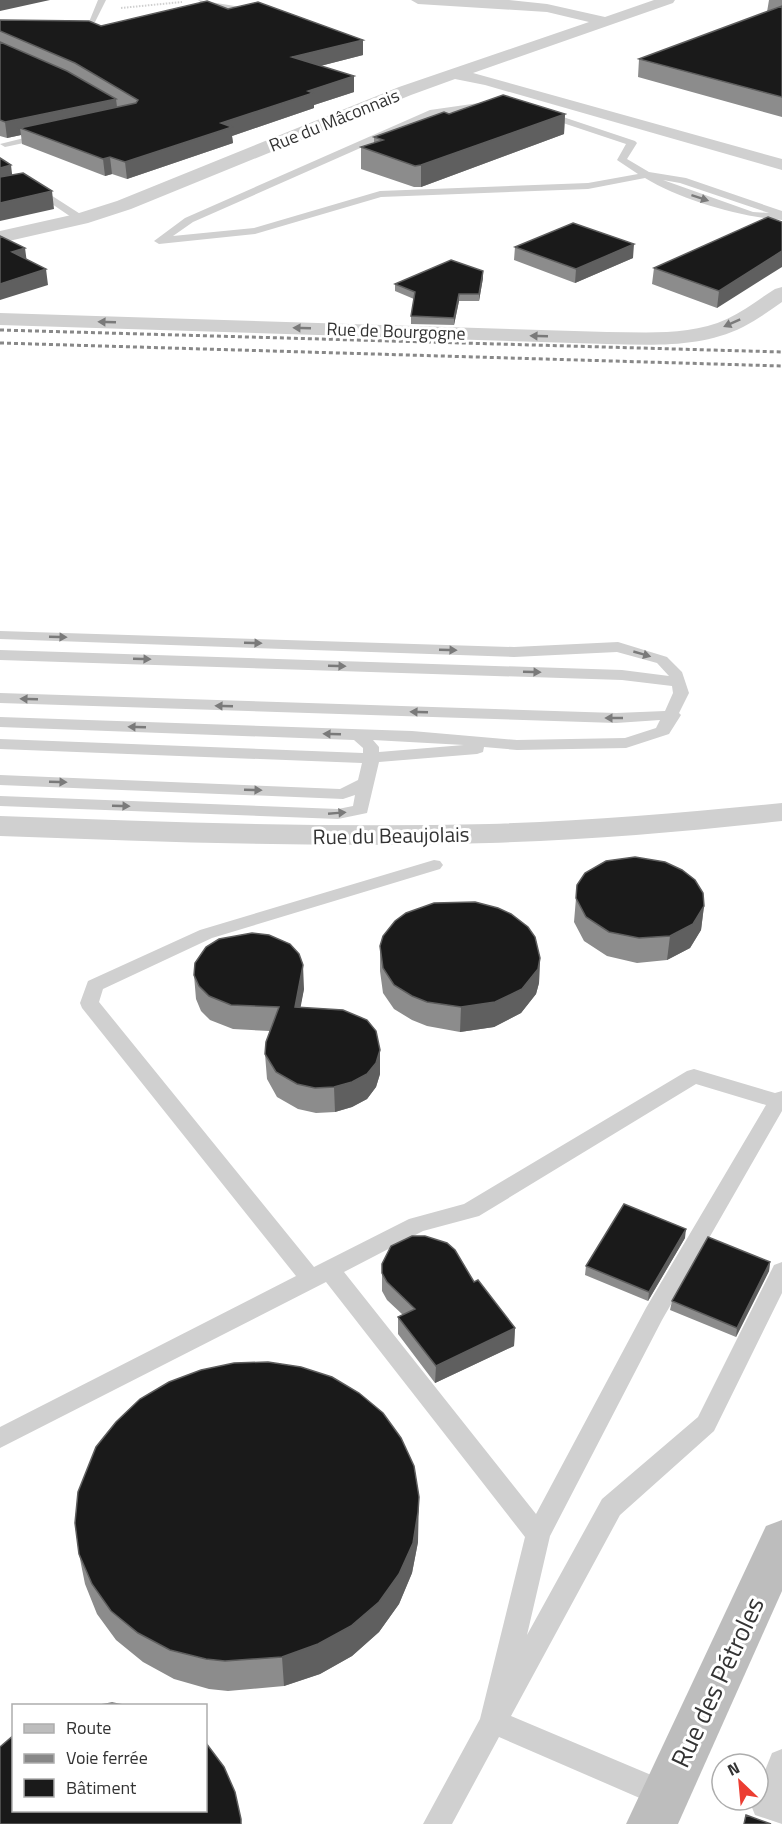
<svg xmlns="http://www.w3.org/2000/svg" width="782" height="1824" font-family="'Titillium Web',sans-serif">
<rect width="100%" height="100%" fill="#fff"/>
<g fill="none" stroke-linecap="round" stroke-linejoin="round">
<path stroke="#d0d0d0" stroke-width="2" stroke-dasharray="1.5 1.5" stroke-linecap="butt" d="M121,8L182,2"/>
<path fill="#d0d0d0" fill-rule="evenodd" d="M98,0H106L95,22H89Z
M198,0L253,9L257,11L253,13L205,6Z
M493,101L498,104L496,106L435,115L193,222L173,236L254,228L380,191L588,183L638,174L617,160L626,144L539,115L537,113L542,110L635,141L637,143L627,159L649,172L686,178L782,211V220C740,217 681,200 645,178L588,189L381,197L255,234L159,244L154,241L185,218L430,110ZM663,180L680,183L769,213L753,212Z
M44,133L49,136L47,138L5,147L0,144Z
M29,181L85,217V221H77L27,187L0,193V187Z
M0,631L514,647L618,642L667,657L682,672L689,693L679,713L681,715L669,734L626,748L517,750L484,747L483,752L477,754L379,762L367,813L338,819L0,806V796L338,809L353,806L355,795L343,799L0,785V775L340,789L358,780L362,763L0,749V739L363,753V748L354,740L0,727V717L412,731L517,740L625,738L656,728L660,720L616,723L0,703V693L616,713L665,711L673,693L672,686L622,680L0,660V650L622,670L669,676L657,663L617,652L514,657L0,639ZM373,740L464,745L379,752V747Z
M434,860L440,861L443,865L440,869L212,938L103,989L99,1002L314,1267L409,1219L464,1204L687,1071L694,1069L775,1093L782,1091V1111L662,1320L550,1536L527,1635L602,1499L698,1417L774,1265L782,1262V1293L714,1431L620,1515L511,1716L675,1785L679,1795L675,1805L665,1809L499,1737L452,1824H423L480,1719L525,1537L326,1282L0,1448V1427L296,1276L82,1008L80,1003L88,981L200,930ZM696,1084L766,1105L646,1308L536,1514L344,1272L423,1231L479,1216Z
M782,1749V1824L755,1815L751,1805L753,1800H758V1788L772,1753Z"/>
<path fill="#d0d0d0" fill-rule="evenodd" d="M411,0H509L547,4L605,17L654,0H675L673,3L473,73L782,159V170L485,85L455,79L411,95L131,209L88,223L0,243V231L76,214L117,201L399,87L589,22L547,12L418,4Z
M782,287V302C769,311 757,320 743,327C701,348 653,345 607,344L0,325V313L607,332C647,332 690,336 727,319C744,311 759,299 775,289Z
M782,803V821C684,832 587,840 489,843C326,848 163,842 0,836V816C163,822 326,828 489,824C587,821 684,813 782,803Z"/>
<path fill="#bdbdbd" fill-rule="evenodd" d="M782,1520V1591L678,1824H626L766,1526Z"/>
<path stroke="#888" stroke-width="3" stroke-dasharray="4 3" stroke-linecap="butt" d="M0,330L782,352
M0,343L782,366"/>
</g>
<path fill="#8c8c8c" d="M769,0H782V117L638,77L639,59L767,12Z
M228,9L363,40V55L320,66L354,76V92L314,105V108L232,136L233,143L127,179L112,174L105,176L22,144L21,135L7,138L0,136V20L101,26Z
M449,114H565L564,134L421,187H414L361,169V147L374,143V137Z
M782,222L717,308L652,284L654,268Z
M515,247L633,258L575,283L514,260Z
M483,278L479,301H459L454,325L411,324V316L414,299L395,291V284Z
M576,898L704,906L701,930L690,948L667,960L637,963L607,956L584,941L574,922Z
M380,946L540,958L539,983L536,994L521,1013L494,1027L460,1032L427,1026L412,1020L394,1009L383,993L380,971Z
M194,975L304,989L300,1007L380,1050V1074L376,1087L367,1099L352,1107L335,1112L316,1113L298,1109L277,1097L267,1079L265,1054L270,1031L233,1029L210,1020L201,1011L196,999Z
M685,1238L648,1301L585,1275L586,1266Z
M770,1262L769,1271L736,1337L670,1310L672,1301Z
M382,1264L474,1282L515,1328L514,1346L435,1383L398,1334V1317L403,1315L387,1300L382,1291Z
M418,1542L412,1573L399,1604L379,1632L352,1656L320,1674L284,1686L228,1691L209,1689L174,1679L143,1662L116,1640L97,1614L85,1584L79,1554Z"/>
<path fill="#5f5f5f" d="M0,0H50L0,11Z
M363,40V55L293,73L292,57Z
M354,76V92L314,105V108L232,136L233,143L127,179L125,162L221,123L308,91Z
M116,99L118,115L20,128L21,135L7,138L5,122Z
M565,114L564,134L421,187V165Z
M110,157L112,174L105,176L103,159Z
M11,165L13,182L0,185V168Z
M52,191L54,209L0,221V203Z
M634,244L633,258L575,283L576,269Z
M25,248L27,263L12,252Z
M782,251V267L717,308L719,291Z
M46,269L48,285L0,300V284Z
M483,271V278L479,301V294Z
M459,294V301L454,325V318Z
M704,906L701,930L690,948L667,960L670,936Z
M540,958L539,983L536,994L521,1013L494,1027L460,1032L461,1007Z
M303,965L304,989L296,1032L295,1007Z
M380,1050V1074L376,1087L367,1099L352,1107L335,1112L334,1087Z
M686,1229L685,1238L648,1301L649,1292Z
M770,1262L769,1271L736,1337L737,1328Z
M515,1328L514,1346L435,1383L436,1366Z
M419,1497L418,1542L412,1573L399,1604L379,1632L352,1656L320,1674L284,1686L282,1657Z"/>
<path fill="#1a1a1a" stroke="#5f5f5f" stroke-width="1.5" d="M207,1L228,9L258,2L363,40L292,57L354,76L308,91L313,93L221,123L232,127L125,162L110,157L103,159L20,128L136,103L138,100L75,63L0,31V20L89,21L101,26Z
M782,6V97L639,59Z
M0,42L67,71L116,99L5,122L0,120Z
M503,95L565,114L421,165L415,166L361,147L383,140L374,137L444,112L449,114Z
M0,158L11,165L0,168Z
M23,173L52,191L0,203V177Z
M768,217L782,222V251L719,291L654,268Z
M573,223L634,244L576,269L515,247Z
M0,236L25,248L12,252L46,269L0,284Z
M451,260L483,271L479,294H459L454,318L411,316L415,292L395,284Z
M635,857L665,862L682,870L695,880L703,893L704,906L693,924L670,936L639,938L609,932L586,917L576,898L577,885L585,873L606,861Z
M475,902L498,908L511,914L528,927L535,937L540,958L538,969L522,989L495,1002L461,1007L427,1002L412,996L394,985L383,968L380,946L383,936L395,921L406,913L434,903Z
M252,933L269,935L290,944L299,954L303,965L295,1007L343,1010L367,1020L376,1031L380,1050L376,1063L367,1074L352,1082L334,1087L315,1088L297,1084L276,1072L265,1054L266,1042L279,1007L231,1005L209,996L199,986L194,975L195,963L206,947L219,939Z
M624,1204L686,1229L649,1292L586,1266Z
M412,1236H425L447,1243L455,1250L474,1282L478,1280L515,1328L436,1366L398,1317L415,1309L387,1282L382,1273V1264L391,1246Z
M708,1237L770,1262L737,1328L672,1301Z
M268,1362L301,1367L332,1377L359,1393L383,1413L401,1438L414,1466L419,1497L418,1512L413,1543L399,1574L379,1602L351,1626L318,1644L282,1657L225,1661L206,1659L170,1650L138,1633L111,1611L92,1584L79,1554L75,1523L78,1492L96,1447L116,1422L140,1399L169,1382L201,1370L234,1363Z
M112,1703L129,1706H94Z
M14,1735V1810H206V1743L224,1767L235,1792L241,1819V1824H0V1747Z
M746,1815L771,1824H744Z"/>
<defs><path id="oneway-solid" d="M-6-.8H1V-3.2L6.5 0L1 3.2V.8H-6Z" transform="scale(1.5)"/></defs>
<g fill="#7a7a7a">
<use href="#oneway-solid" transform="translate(700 198) rotate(18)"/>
<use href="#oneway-solid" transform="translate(107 322) rotate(-178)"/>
<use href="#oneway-solid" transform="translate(732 323) rotate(156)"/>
<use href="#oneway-solid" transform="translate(302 328) rotate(-178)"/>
<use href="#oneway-solid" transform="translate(539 336) rotate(-178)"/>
<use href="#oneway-solid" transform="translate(58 637) rotate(2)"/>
<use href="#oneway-solid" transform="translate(253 643) rotate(2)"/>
<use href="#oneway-solid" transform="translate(448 650) rotate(2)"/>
<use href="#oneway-solid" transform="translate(642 654) rotate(16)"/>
<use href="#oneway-solid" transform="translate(142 659) rotate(2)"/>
<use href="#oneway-solid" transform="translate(337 666) rotate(2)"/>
<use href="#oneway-solid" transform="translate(532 672) rotate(2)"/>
<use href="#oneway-solid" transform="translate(29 699) rotate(-178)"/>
<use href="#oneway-solid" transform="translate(224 706) rotate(-178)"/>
<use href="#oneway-solid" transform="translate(419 712) rotate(-178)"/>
<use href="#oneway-solid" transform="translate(614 718) rotate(180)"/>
<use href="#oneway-solid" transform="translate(137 727) rotate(-178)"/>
<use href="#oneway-solid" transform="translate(332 734) rotate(-178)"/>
<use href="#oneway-solid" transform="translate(58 782) rotate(2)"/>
<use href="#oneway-solid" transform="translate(253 790) rotate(2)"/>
<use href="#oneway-solid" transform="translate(121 806) rotate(2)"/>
<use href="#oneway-solid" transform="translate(337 813) rotate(-5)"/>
</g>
<g text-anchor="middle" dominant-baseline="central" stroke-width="6" stroke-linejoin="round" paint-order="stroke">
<g font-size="18" fill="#333" stroke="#fff">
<text transform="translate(334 120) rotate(-22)">Rue du Mâconnais</text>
<text transform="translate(396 331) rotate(2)">Rue de Bourgogne</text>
</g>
<g font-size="21" fill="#333" stroke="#fff">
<text transform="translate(391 835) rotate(-1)">Rue du Beaujolais</text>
</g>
<g font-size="26" fill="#333" stroke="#fff">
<text transform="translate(717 1682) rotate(-65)">Rue des Pétroles</text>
</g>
</g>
<rect x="12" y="1704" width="195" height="108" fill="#ffffff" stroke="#adadad" stroke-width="1.5"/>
<rect x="24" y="1724" width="30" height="9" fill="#bdbdbd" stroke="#adadad" stroke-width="1.5"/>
<text x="66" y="1734" font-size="18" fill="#333333">Route</text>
<rect x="24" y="1754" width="30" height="9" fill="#888888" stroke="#adadad" stroke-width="1.5"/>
<text x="66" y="1764" font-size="18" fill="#333333">Voie ferrée</text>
<rect x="24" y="1779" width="30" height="18" fill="#1a1a1a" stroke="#adadad" stroke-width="1.5"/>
<text x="66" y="1794" font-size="18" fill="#333333">Bâtiment</text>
<g transform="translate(740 1782) rotate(334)"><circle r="28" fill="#ffffff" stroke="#adadad" stroke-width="1.5"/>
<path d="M0-4.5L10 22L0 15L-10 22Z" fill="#ec3d32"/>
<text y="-9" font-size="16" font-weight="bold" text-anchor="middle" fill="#333333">N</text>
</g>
</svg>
